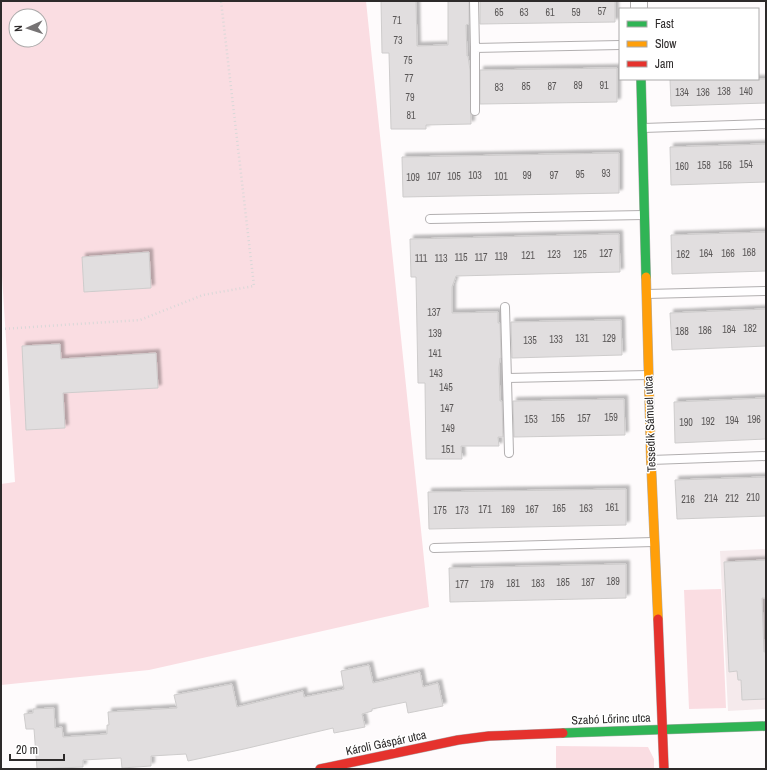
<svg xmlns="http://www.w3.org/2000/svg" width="767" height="770" font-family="'Archivo Narrow',sans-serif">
<defs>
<filter id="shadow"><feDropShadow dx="3.5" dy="-3.5" stdDeviation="1" flood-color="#0004"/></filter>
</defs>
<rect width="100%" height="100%" fill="#fefbfc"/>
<path fill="#f5eaec" d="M766,549V709L728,711L720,551Z"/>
<path fill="#fadde2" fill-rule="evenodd" d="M1,1H366L429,607L149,670L1,685V484L15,482L1,260ZM16,16H40V40H16Z
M721,589L726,708L689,709L684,590Z
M556,746L648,747L654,759V769H556Z"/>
<path fill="#e1dedf" stroke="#cecccc" filter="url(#shadow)" d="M381,1H416L417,46L448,45V1H469V24L466,25L467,56H468L470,70L471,124L426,125V129H391L389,53H382Z
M480,1H615V22L480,24Z
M617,68V102L480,104V70Z
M670,79H766V103L671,106Z
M766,144V182L671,185L670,147Z
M619,153V193L403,197L402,157Z
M766,232V271L672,274L671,235Z
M619,234L620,272L456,276L452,287V313L498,312V323H500L501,358H500L499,368L500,401H502L503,437H498L499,446H461L462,459H426L425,383H418L416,277H411L410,239Z
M149,252L151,288L84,292L82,257Z
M766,309V346L672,350L670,313Z
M621,320L622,355L512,358L511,322Z
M60,344L61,359L156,353L158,388L63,393L65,428L26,430L22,346Z
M766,398V439L675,443L674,402Z
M624,399L625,435L514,437L513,401Z
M766,477V516L677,519L675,480Z
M626,489V525L429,529L428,492Z
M766,560V598H762L764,652H766V699L742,700L741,680H738L737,671L729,672L724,562Z
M626,564V598L450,602L449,568Z
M369,665L373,683L420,672L423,687L438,683L443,706L408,713L406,702L372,709V711L362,714L365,727L334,733L333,728L244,749L188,761L186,754L151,756V766L122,768L121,758L83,760V767L37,769L34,729H26L24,714L33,713V709L54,708L55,728L62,727L63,737L107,734V725H109L108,712L177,708L174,695L232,684L237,707L303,691L304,697L344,689L341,671Z"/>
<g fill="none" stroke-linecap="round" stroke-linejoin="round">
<g stroke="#b2afb0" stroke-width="10">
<path id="lane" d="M474,1L475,48V111
M475,48L620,45
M643,128L766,124
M430,219L643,215
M647,294L766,291
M505,307L509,453
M507,378L648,375
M651,460L766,456
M434,548L653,542"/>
</g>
<g stroke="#b2afb0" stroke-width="18">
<path id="street" d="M639,1V9"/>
</g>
<g stroke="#b2afb0" stroke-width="10">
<path id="fast" d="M641,79L646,277
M563,733L766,726"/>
</g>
<g stroke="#b2afb0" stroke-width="10">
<path id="slow" d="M646,277L651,461L658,619"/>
</g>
<g stroke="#b2afb0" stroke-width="10">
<path id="jam" d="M658,619L664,769
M320,769L458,740L489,736L563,733"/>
</g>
<path stroke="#d9d8d8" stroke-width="2.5" stroke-dasharray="1 3" stroke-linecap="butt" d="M1,329L140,320L203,295L254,286L221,1"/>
<use href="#lane" stroke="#fffeff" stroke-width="8"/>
<use href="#street" stroke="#fffeff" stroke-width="16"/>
<use href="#fast" stroke="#30b455" stroke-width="9"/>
<use href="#slow" stroke="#ff9f0a" stroke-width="9"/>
<use href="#jam" stroke="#e5322d" stroke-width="9"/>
</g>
<g text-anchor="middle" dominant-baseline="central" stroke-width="3" stroke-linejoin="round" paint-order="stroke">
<g font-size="10" fill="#5a5757">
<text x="602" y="11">57</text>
<text x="499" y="12">65</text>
<text x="524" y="12">63</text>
<text x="550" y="12">61</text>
<text x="576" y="12">59</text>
<text x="397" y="20">71</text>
<text x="398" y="40">73</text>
<text x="408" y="60">75</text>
<text x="409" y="78">77</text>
<text x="578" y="85">89</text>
<text x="604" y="85">91</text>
<text x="526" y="86">85</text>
<text x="552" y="86">87</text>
<text x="499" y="87">83</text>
<text x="724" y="91">138</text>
<text x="746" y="91">140</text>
<text x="682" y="92">134</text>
<text x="703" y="92">136</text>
<text x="410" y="97">79</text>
<text x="411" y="115">81</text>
<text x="746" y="164">154</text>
<text x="704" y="165">158</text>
<text x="725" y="165">156</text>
<text x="682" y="166">160</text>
<text x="606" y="173">93</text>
<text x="580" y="174">95</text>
<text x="475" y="175">103</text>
<text x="527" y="175">99</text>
<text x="554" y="175">97</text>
<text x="434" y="176">107</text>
<text x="454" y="176">105</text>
<text x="501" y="176">101</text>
<text x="413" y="177">109</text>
<text x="749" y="252">168</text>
<text x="606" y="253">127</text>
<text x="706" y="253">164</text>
<text x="728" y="253">166</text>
<text x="554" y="254">123</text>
<text x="580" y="254">125</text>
<text x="683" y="254">162</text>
<text x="528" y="255">121</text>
<text x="501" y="256">119</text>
<text x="461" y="257">115</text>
<text x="481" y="257">117</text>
<text x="421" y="258">111</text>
<text x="441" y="258">113</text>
<text x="434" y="312">137</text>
<text x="750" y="328">182</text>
<text x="729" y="329">184</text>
<text x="705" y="330">186</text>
<text x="682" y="331">188</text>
<text x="435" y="333">139</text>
<text x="582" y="338">131</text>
<text x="609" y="338">129</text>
<text x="556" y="339">133</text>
<text x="530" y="340">135</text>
<text x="435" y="353">141</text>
<text x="436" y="373">143</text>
<text x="446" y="387">145</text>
<text x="447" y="408">147</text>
<text x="611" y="417">159</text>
<text x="558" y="418">155</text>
<text x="584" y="418">157</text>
<text x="531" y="419">153</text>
<text x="754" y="419">196</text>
<text x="732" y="420">194</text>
<text x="708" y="421">192</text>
<text x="686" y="422">190</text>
<text x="448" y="428">149</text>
<text x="448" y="449">151</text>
<text x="753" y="497">210</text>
<text x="711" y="498">214</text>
<text x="732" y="498">212</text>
<text x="688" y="499">216</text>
<text x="612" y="507">161</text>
<text x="559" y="508">165</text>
<text x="586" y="508">163</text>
<text x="485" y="509">171</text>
<text x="508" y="509">169</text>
<text x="532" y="509">167</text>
<text x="440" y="510">175</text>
<text x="462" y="510">173</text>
<text x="613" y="581">189</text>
<text x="563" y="582">185</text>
<text x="588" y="582">187</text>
<text x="513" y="583">181</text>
<text x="538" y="583">183</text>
<text x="462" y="584">177</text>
<text x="487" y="584">179</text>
</g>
<g font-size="12" fill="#2d2a2a" stroke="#fff">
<text transform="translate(650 424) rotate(-92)">Tessedik Sámuel utca</text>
<text transform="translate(611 719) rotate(-2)">Szabó Lőrinc utca</text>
<text transform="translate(386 743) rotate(-12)">Károli Gáspár utca</text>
</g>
</g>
<rect width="767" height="770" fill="none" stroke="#2d2a2a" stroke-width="4"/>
<rect x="619" y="8" width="140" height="72" fill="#ffffff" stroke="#abaaaa"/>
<rect x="627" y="21" width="20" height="6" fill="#30b455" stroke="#abaaaa"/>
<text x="655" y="28" font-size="12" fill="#2d2a2a">Fast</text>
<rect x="627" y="41" width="20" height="6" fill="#ff9f0a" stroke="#abaaaa"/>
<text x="655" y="48" font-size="12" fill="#2d2a2a">Slow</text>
<rect x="627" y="61" width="20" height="6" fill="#e5322d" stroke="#abaaaa"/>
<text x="655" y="68" font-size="12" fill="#2d2a2a">Jam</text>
<g transform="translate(28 28) rotate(267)"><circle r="19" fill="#ffffff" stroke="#abaaaa"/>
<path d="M0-3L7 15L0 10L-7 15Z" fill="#767374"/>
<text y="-6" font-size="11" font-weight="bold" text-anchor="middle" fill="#2d2a2a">N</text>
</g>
<path d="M10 754v6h54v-6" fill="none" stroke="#2d2a2a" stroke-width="2"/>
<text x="16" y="754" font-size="12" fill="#2d2a2a" stroke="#ffffff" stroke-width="3" paint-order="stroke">20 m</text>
</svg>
